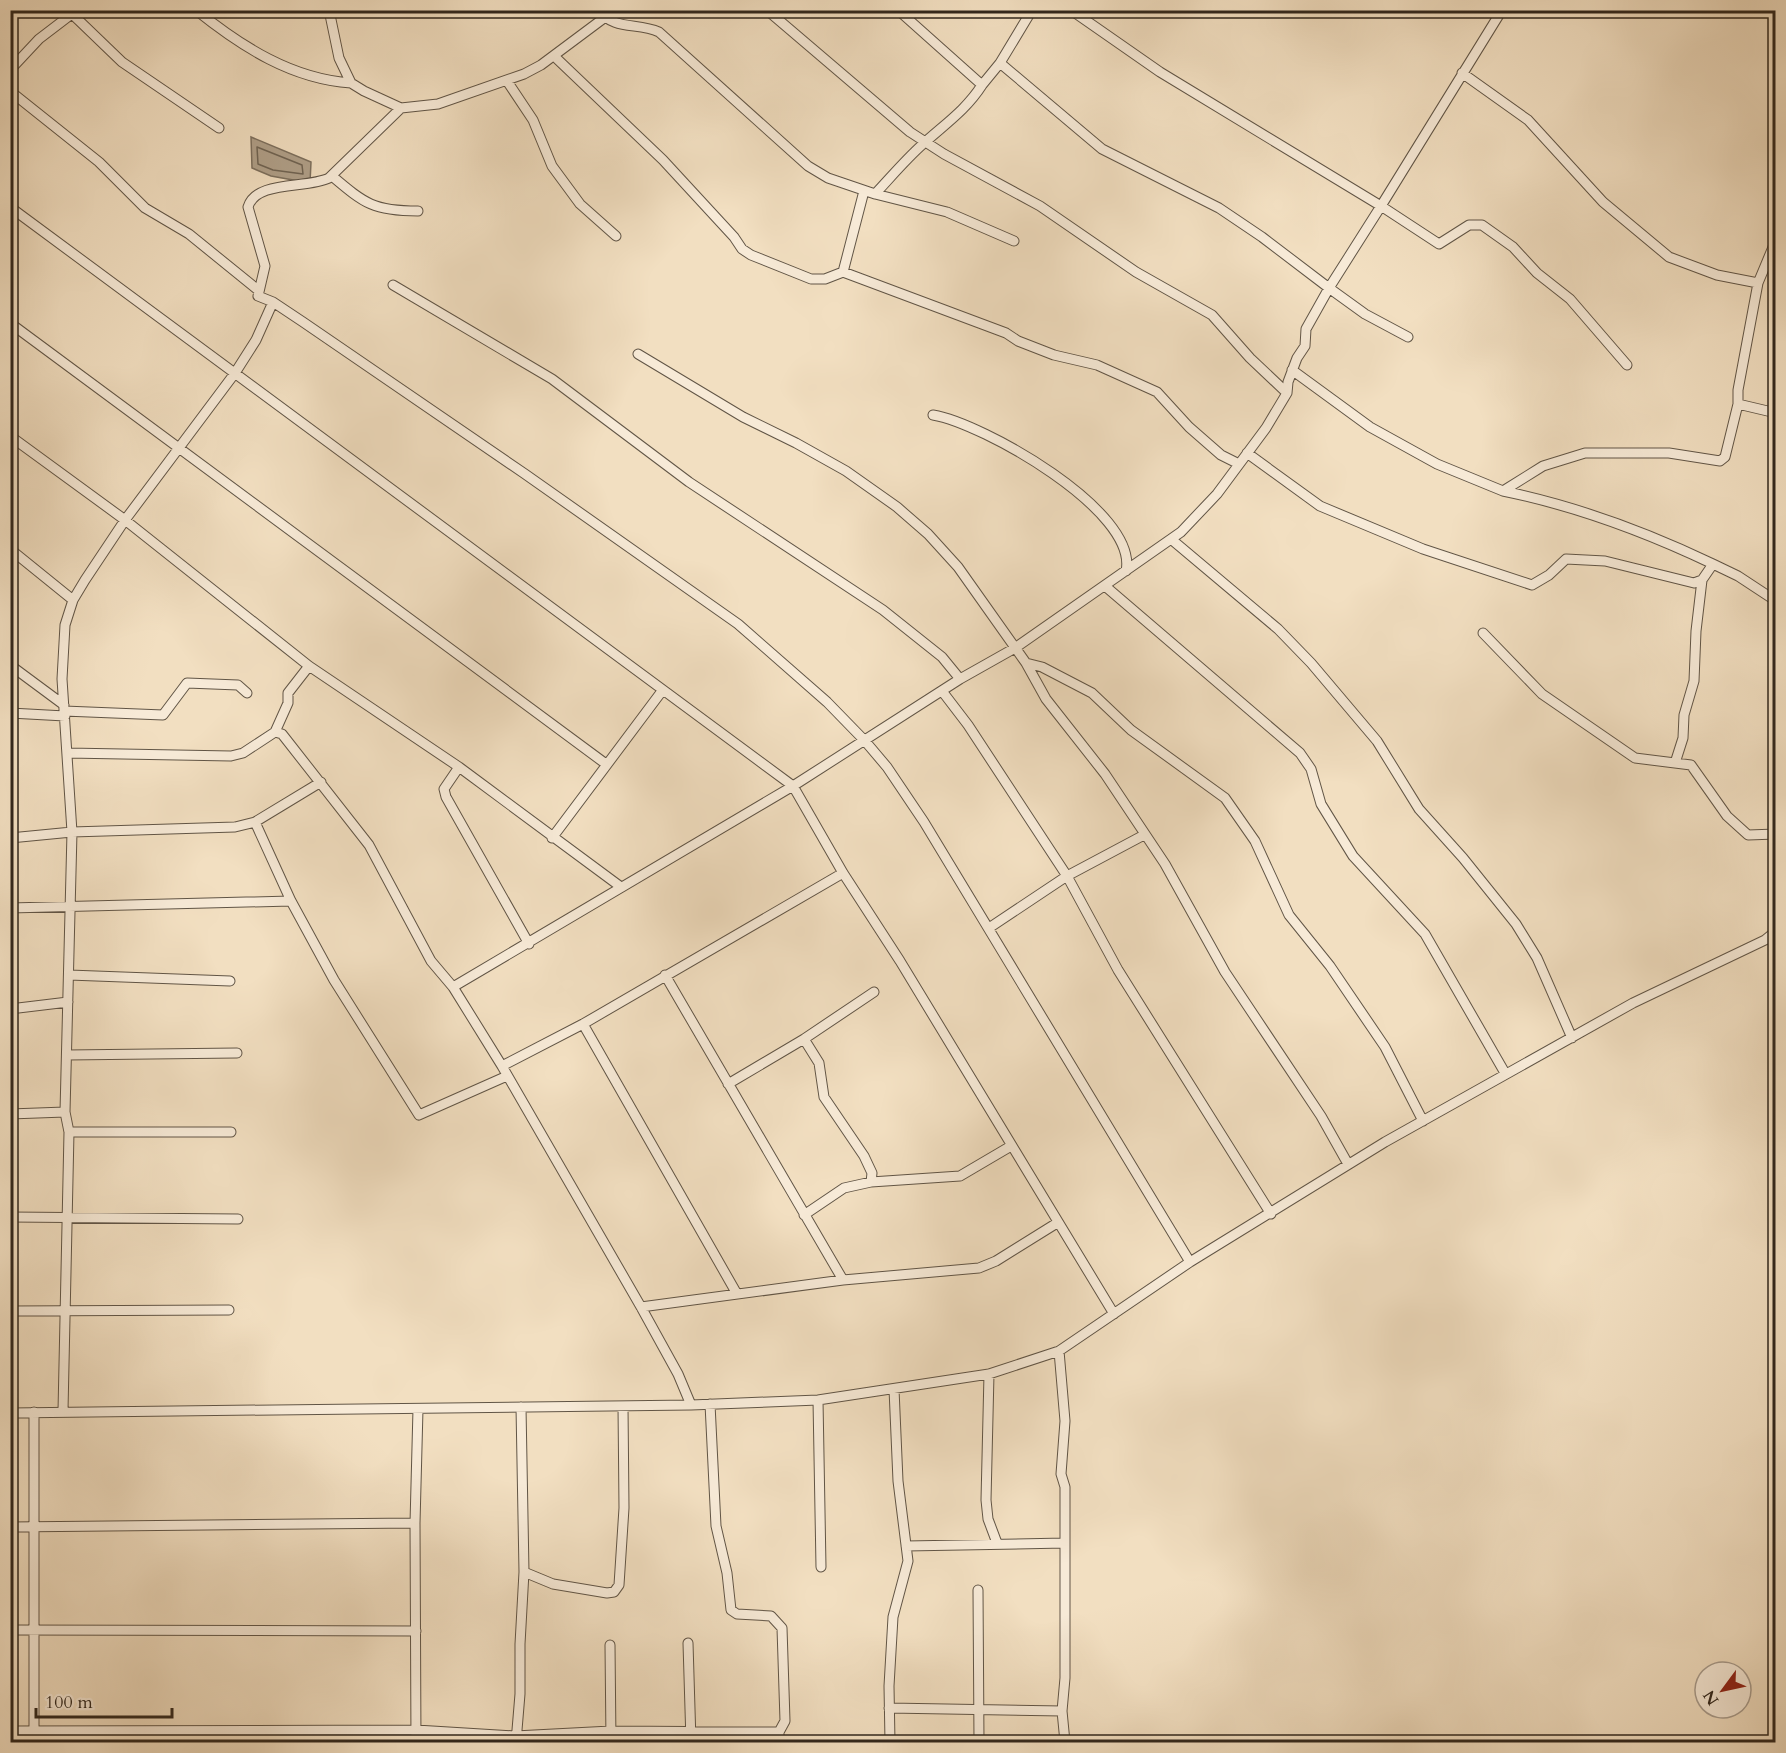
<svg xmlns="http://www.w3.org/2000/svg" width="1786" height="1753" font-family="Cardo,serif">
<rect width="100%" height="100%" fill="#f2dfc1"/>
<filter id="stains"><feTurbulence type="fractalNoise" baseFrequency=".00333" numOctaves="4"/><feColorMatrix values="0 0 0 0 .2 0 0 0 0 .09 0 0 0 0 .02 0 0 0 .5 -.17"/></filter>
<radialGradient id="worn" r=".72"><stop offset=".6" stop-color="#630" stop-opacity="0"/><stop offset="1" stop-color="#630" stop-opacity=".3"/></radialGradient>
<path fill="#b0a089" stroke="#7d705e" stroke-width="1.5" d="M251,137L311,162L310,183L271,176L252,168Z"/>
<g fill="none" stroke-linecap="round" stroke-linejoin="round">
<path stroke="#706453" stroke-width="1.5" d="M257,147L302,165L303,174L273,170L258,164Z"/>
<g stroke="#615546" stroke-width="11">
<path id="minor" d="M68,10L122,62L219,128
M196,10C242,47 292,79 351,83
M329,10L339,58L351,83L364,91L401,108L438,104L524,74L541,65L604,18
M598,10C615,31 637,22 659,32L808,166L828,178L875,194C891,177 906,159 923,144C945,124 966,110 982,85
M767,10L910,132L944,154L1040,206L1136,272L1212,315L1250,358L1287,393
M898,10L982,85L1000,63L1032,10
M1071,10L1160,72L1381,206L1502,10
M554,56L663,160L734,237L742,249L751,255L811,279H825L843,272L1006,333L1018,341L1054,355L1097,365L1157,392L1189,427L1221,455L1239,464
M1000,63L1102,149L1219,208L1262,237L1329,288L1381,206L1439,244L1469,225H1482L1513,247L1537,273L1570,299L1627,365
M10,70L39,39L77,10
M1462,73L1528,120L1603,202L1669,257L1717,275L1758,283L1776,240
M507,81L533,120L552,166L580,204L616,236
M10,91L99,162L145,208L189,234L258,290
M401,108L329,178C307,189 256,180 248,207L265,266L258,296L273,302L303,322L525,474L738,624L827,702L865,741L887,767L924,822L1190,1262
M332,176C365,204 374,211 418,211
M875,194L947,212L1014,241
M10,207L793,786L843,873L900,961L1114,1314
M843,272L864,191
M1758,283L1738,390V404L1776,413
M393,285L552,379L689,482L883,610L942,657L960,679
M10,323L606,764
M638,354L743,417L796,443L846,471L897,507L928,534L958,567L1026,663L1046,699L1105,774L1165,864L1225,972L1321,1116L1348,1164
M1292,370L1370,427L1437,464L1503,491L1543,466L1585,453H1669L1720,461L1725,457L1738,404
M933,415C982,423 1139,511 1126,571
M10,436L125,520L309,666L459,767L621,887
M1247,453L1320,506L1423,549L1532,585L1549,575L1566,559L1605,561L1694,583L1702,580L1713,564L1738,576L1776,601
M1503,491C1576,506 1646,532 1713,564
M1171,539L1278,629L1311,663L1377,741L1419,809L1463,858L1516,924L1537,958L1572,1038
M10,549L73,600
M1105,586L1300,753L1311,769L1321,804L1353,856L1425,934L1505,1073
M1483,633L1542,694L1635,758L1675,763L1683,738L1684,715L1694,681L1696,631L1702,580
M1026,663L1042,667L1092,693L1131,730L1225,798L1255,841L1289,915L1330,966L1385,1047L1423,1121
M10,665L64,705
M942,691L968,725L1067,876L1118,970L1271,1214
M64,711L163,715L187,683L238,685L247,693
M10,713L65,716
M275,732L288,703V693L309,666
M68,753L231,756L243,753L275,732L282,734L369,845L431,961L453,987L502,1066L641,1307L678,1374L691,1405
M1675,763L1691,765L1727,816L1748,835L1776,834
M459,767L444,789L446,797L529,944
M255,822L321,782
M10,838L72,832L235,827L255,822L291,901L334,980L419,1115L507,1076
M552,838L662,691
M10,908L291,901
M989,928L1067,876L1144,835
M69,975L230,981
M665,975L843,1280
M453,987L793,786L960,679L1015,648L1181,532L1217,494L1266,428L1287,393L1288,382L1297,358L1305,346L1306,329L1329,288L1365,314L1408,337
M10,1009L68,1002
M583,1024L737,1294
M804,1039L819,1063L824,1097L864,1156L872,1173L871,1182
M67,1055L237,1053
M502,1066L583,1024L843,873
M728,1084L804,1039L874,992
M10,1114L65,1112
M69,1132H231
M804,1215L844,1188L871,1182L960,1176L1011,1146
M10,1217L238,1219
M641,1307L843,1280L979,1268L996,1261L1057,1223
M10,1311L229,1310
M1059,1351L1065,1421L1061,1474L1065,1487V1678L1062,1711L1065,1742
M989,1374L986,1500L988,1519L997,1543
M818,1400L821,1567
M710,1404L716,1526L727,1573L731,1610L737,1614L771,1616L782,1628L785,1721L779,1732V1742
M63,1411L69,1132L65,1112L72,832L62,679L65,625L73,600L85,580L125,520L235,373L256,340L273,302
M10,1413L691,1405L818,1400L989,1374L1059,1351L1190,1262L1385,1142L1633,1003L1765,940L1776,931
M10,1527L415,1523
M906,1546L1065,1543
M524,1572L553,1584L607,1593L614,1592L619,1585L624,1508L623,1406
M978,1590L979,1742
M10,1630L416,1631
M688,1643L691,1742
M610,1645L611,1742
M889,1708L1062,1711
M10,1731L416,1730L515,1736L611,1731L779,1732
M34,1742V1412
M416,1742L415,1523L418,1409
M516,1742L520,1694V1644L524,1572L521,1407
M890,1742L889,1686L893,1617L908,1561L898,1481L894,1389"/>
</g>
<use href="#minor" stroke="#f7ead7" stroke-width="9"/>
</g>
<rect width="1786" height="1753" fill="none" stroke="#f2dfc1" stroke-width="36"/>
<rect x="12" y="12" width="1762" height="1729" fill="none" stroke="#31271d" stroke-width="3"/>
<rect x="18" y="18" width="1750" height="1717" fill="none" stroke="#31271d" stroke-width="1.5"/>
<g transform="translate(1723 1690) rotate(237)"><circle r="28" fill="#f7ead7" stroke="#a89c8d" stroke-width="1.5"/>
<path d="M0-4.5L10 22L0 15L-10 22Z" fill="#8f2418"/>
<text y="-9" font-size="16" font-weight="bold" text-anchor="middle" fill="#31271d">N</text>
</g>
<path d="M36 1708v9h136v-9" fill="none" stroke="#31271d" stroke-width="3"/>
<text x="45" y="1708" font-size="18" fill="#31271d" stroke="#f7ead7" stroke-width="4.5" paint-order="stroke">100 m</text>
<rect width="100%" height="100%" filter="url(#stains)"/>
<rect width="100%" height="100%" fill="url(#worn)"/>
</svg>
